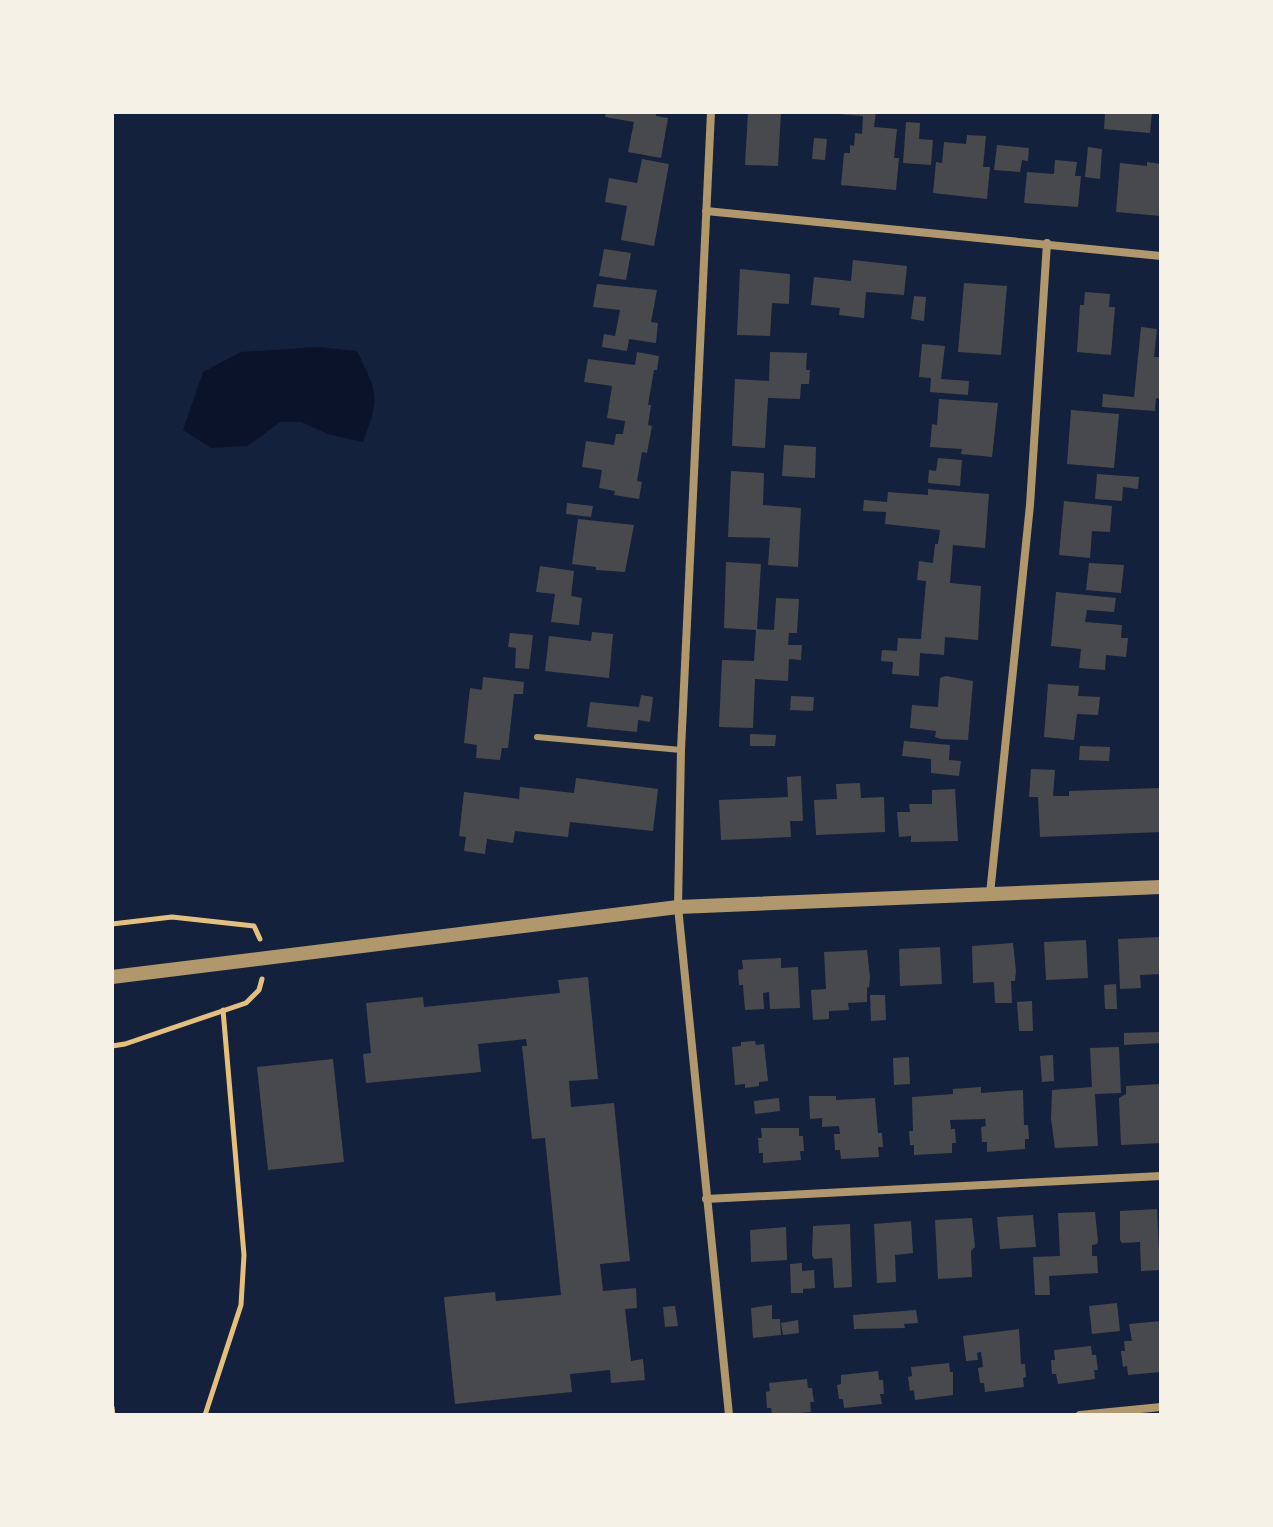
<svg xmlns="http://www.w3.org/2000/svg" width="1273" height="1527" font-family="'Public Sans',sans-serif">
<rect width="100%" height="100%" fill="#14213d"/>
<path fill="#0b132b" d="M318,347L357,351C378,394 380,396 363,442L328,434L301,422H280L248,446L211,448L183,430L203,372L241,352Z"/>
<path fill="#48494c" d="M606,112H656V116L668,118L661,158L628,152L634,122L605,117Z
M748,112H781L778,166L745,165Z
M839,112H876L874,127L897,129L894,158H899L896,190L841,185L844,153H850V145L854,146L855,133L862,134L863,116L839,114Z
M1105,112H1152L1150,133L1104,129Z
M906,122L920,123L919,139L933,140L931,165L903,163Z
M967,135L986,136L983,167H990L987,199L933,193L936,162L942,163L944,142L966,144Z
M814,138L827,139L825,160L812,159Z
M997,145L1029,148L1028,161L1022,160L1020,172L994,170Z
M1088,147L1102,149L1100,179L1085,177Z
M642,159L669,164L654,246L621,240L627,206L605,202L609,178L637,183Z
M1055,160L1077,162L1075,176H1081L1078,207L1024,203L1027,172L1054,174Z
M1147,162L1161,164V216L1116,212L1120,163L1147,166Z
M604,249L631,253L626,280L599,276Z
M853,260L907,266L904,295L866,292L864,318L839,315L840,308L811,305L814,277L851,281Z
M740,269L790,274L789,304L772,303L770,336L737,335Z
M964,283L1007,286L1001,355L958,352Z
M597,284L657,290L651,322L658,323L656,343L629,339L627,351L602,347L604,334L615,336L620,310L593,307Z
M1085,292L1110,294L1109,307H1115L1111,355L1077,352L1080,305H1084Z
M914,296L926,297L924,321L911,319Z
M1141,327L1157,329L1154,357H1161V399L1156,398L1155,411L1102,407L1103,394L1134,397Z
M922,344L945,346L941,379L969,381L968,395L930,392L931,378L919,377Z
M637,352L659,356L657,370H654L648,405H651L648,425L652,426L647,453L642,452L637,481L642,482L639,499L614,495L615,491L599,488L602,470L582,467L586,441L614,445L616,434H623L625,421L607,418L612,386L584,382L588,359L635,365Z
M770,352L807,353L806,370H810L809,384H801L800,399L768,398L765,448L732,446L735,379L769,381Z
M939,399L998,403L992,457L961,454L962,449L930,447L932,424L937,425Z
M1071,410L1119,414L1114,468L1067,464Z
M784,445L816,447L815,478L782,476Z
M938,458L962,460L960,486L928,483L929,470L936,471Z
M731,471L764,473L763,505L801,508L798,567L768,565L770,538L728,537Z
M1097,474L1139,477L1138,489L1123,487L1122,501L1095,499Z
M928,489L989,494L985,548L953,545L950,583L981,586L978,640L945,637L944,655L920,653L919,676L892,674L893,662L881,661L882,650L897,651L898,638L921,639L926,581L917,580L919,561L933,563L935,544H938L940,530L885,524L886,512L863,511L864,500L887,502L888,492L928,495Z
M1064,501L1112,506L1110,532L1092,531L1090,558L1059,555Z
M567,503L593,506L591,517L566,514Z
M578,519L634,525L625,572L596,570V567L572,564Z
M726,562L761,564L757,629L774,630L776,598L799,599L797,633H789L788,645H802L801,660L789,659L788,681L755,679L753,728L719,727L722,660L754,661L756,630L724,628Z
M1089,563L1124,565L1121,593L1086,590Z
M540,566L574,571L571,596L582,598L579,625L551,622L555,594L536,592Z
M1056,592L1116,598L1114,612L1087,610L1085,622L1122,625L1121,638H1128L1126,657L1106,655L1105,670L1079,668L1081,649L1051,646Z
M592,632L613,634L609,678L545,671L549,636L591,641Z
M510,633L533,635L529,669L515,668L516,648L508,647Z
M946,676L973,681L968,740L941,739L935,737L936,731L910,728L912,705L938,707L940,678Z
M483,677L524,682L523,694H514L508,748H502L500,760L476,758L477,745L464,743L470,688L482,690Z
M1048,684L1079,686L1078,696L1100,697L1098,715L1077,714L1074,740L1044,737Z
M641,695L653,697L650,722L638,720L637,732L587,727L590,702L639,707Z
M791,696L814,697L813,711L790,710Z
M750,734L776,735L775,746H750Z
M904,741L950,745L949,760L961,761L959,776L931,773V759L902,756Z
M1080,746L1110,747L1109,761L1079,760Z
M1031,769L1055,770L1053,796H1069V791L1160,788L1161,832L1040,837L1038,797H1029Z
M801,776L803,821H790L791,837L721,840L719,800L788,797L787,777Z
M576,778L658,789L653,831L570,822L568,837L515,831L513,843L487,839L485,854L464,851L466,837L459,836L464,792L519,799L520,787L574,793Z
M860,783L861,798L884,797L885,832L816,835L814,800L837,799L836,784Z
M955,789L958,841L911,842V836L899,837L897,812H910L909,804H932V790Z
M1159,937L1161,974L1140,975L1141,988L1120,989L1118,939Z
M1086,940L1088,978L1046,980L1044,942Z
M1013,943L1016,971L1015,981H1011L1012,1003H995L994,982L973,983L972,946Z
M940,947L942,984L900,986L899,949Z
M867,950L870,978L869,988L867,987V1002L848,1003L849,1010L829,1011V1019L813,1020L811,990L826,989L824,952Z
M781,958V968L798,967L800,1008L770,1009L769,992L763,993L764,1009L745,1010L743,985H739L738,970L743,969L742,960Z
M588,977L598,1079L569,1081L571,1107L614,1103L630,1261L600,1264L603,1291L636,1288L637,1308L625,1309L631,1361L643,1359L645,1380L611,1383L610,1370L570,1374L572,1392L455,1404L444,1297L495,1292L496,1301L561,1295L545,1138L532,1139L522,1046H527L526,1039L478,1044L481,1072L366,1083L363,1054L371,1053L366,1003L423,997L424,1007L560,993L558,980Z
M1116,984L1117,1009H1105L1104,985Z
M870,995H885L886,1020L871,1021Z
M1032,1001L1033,1031H1019L1017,1002Z
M1160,1032V1043L1124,1045V1033Z
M755,1041L756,1045L764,1044L768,1081L759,1082V1086L745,1088V1084L735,1085L732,1047L741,1046V1042Z
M1119,1047L1121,1093L1095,1094L1098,1146L1055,1148L1051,1119L1052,1090L1092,1087L1090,1048Z
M1053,1055L1054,1081L1042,1082L1040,1056Z
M909,1057L910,1084L894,1085L893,1058Z
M333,1059L344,1162L268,1170L257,1067Z
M1161,1084V1143L1121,1145L1119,1098L1126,1094V1086Z
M981,1087V1093L1023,1090L1024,1125H1028L1029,1139H1025V1149L987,1152V1142H982L981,1127L986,1126L985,1119L950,1120L951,1129H955L956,1143H952V1153L914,1155V1145H910L909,1131H913L912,1097L953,1094V1089Z
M809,1096H836V1100L875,1098L878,1133H882L883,1147H878L879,1157L841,1159L840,1150H835L834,1134H840L839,1126L822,1127V1118L810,1119Z
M779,1098L780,1111L755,1114L754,1101Z
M761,1128H799V1136H803L804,1151H800L801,1160L763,1163V1153H759L758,1138H762Z
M1157,1209L1160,1270L1141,1271L1140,1242L1122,1243L1120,1240V1211Z
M1095,1212L1098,1241L1097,1244L1092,1245V1256H1097L1098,1273L1049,1276L1050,1295H1035L1033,1257L1060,1256L1058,1213Z
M1033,1215L1036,1247L1000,1249L997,1217Z
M972,1218L975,1247L971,1251L972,1277L938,1279L935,1220Z
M911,1221L913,1253L895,1255L896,1282L877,1283L874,1224Z
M850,1224L852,1287L834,1288L832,1258L814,1259L812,1255L813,1226Z
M786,1227L787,1260L751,1262L750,1230Z
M802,1263V1271L814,1270L815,1288L803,1289V1293H791L790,1264Z
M1117,1303L1120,1331L1092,1334L1089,1306Z
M772,1305V1319H780L781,1335L753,1338L751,1308Z
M675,1306L678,1326L665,1327L663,1307Z
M916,1310L918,1323L904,1324L905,1328L854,1329L853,1315Z
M798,1320L799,1333L783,1335L781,1323Z
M1161,1321V1372L1128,1375L1127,1366L1123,1367L1121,1351H1125L1124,1341H1132L1129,1324Z
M1019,1329L1021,1364H1025L1026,1377L1023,1378L1024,1387L985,1392L984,1383H980L978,1368L983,1367L981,1352L977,1353L978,1360L966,1361L963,1336Z
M1091,1346L1092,1355H1096L1098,1370H1094L1095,1379L1058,1384L1056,1374H1052L1051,1360H1055L1054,1350Z
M949,1363L950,1372H953V1395L915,1400L914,1390L910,1391L908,1377L912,1376L911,1367Z
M878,1371L879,1380H883L884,1394H880L882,1404L844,1408L843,1399H839L837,1385L841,1384V1375Z
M807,1379L808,1388H812L814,1402H810L811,1412L772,1415L771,1408H767L766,1392L770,1391L769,1383Z"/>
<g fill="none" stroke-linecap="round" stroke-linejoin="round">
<path stroke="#e5c07b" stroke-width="5" d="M112,924L172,917L254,926L260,939
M112,1046L125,1044L246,1003L259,990L262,979
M112,1407L113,1415
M205,1415L241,1305L244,1255L223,1010"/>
<path stroke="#b1986c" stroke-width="6" d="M537,737L681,750"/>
<path stroke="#b1986c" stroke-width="8" d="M711,112L681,750L678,907L729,1415
M706,211L1161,256
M990,894L1030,505L1047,243
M706,1199L1161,1176
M1080,1415L1161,1407"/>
<path stroke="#b1986c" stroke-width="14" d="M112,977L678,907L1161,887"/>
</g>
<rect width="1273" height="1527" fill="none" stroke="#f6f1e7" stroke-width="228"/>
</svg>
